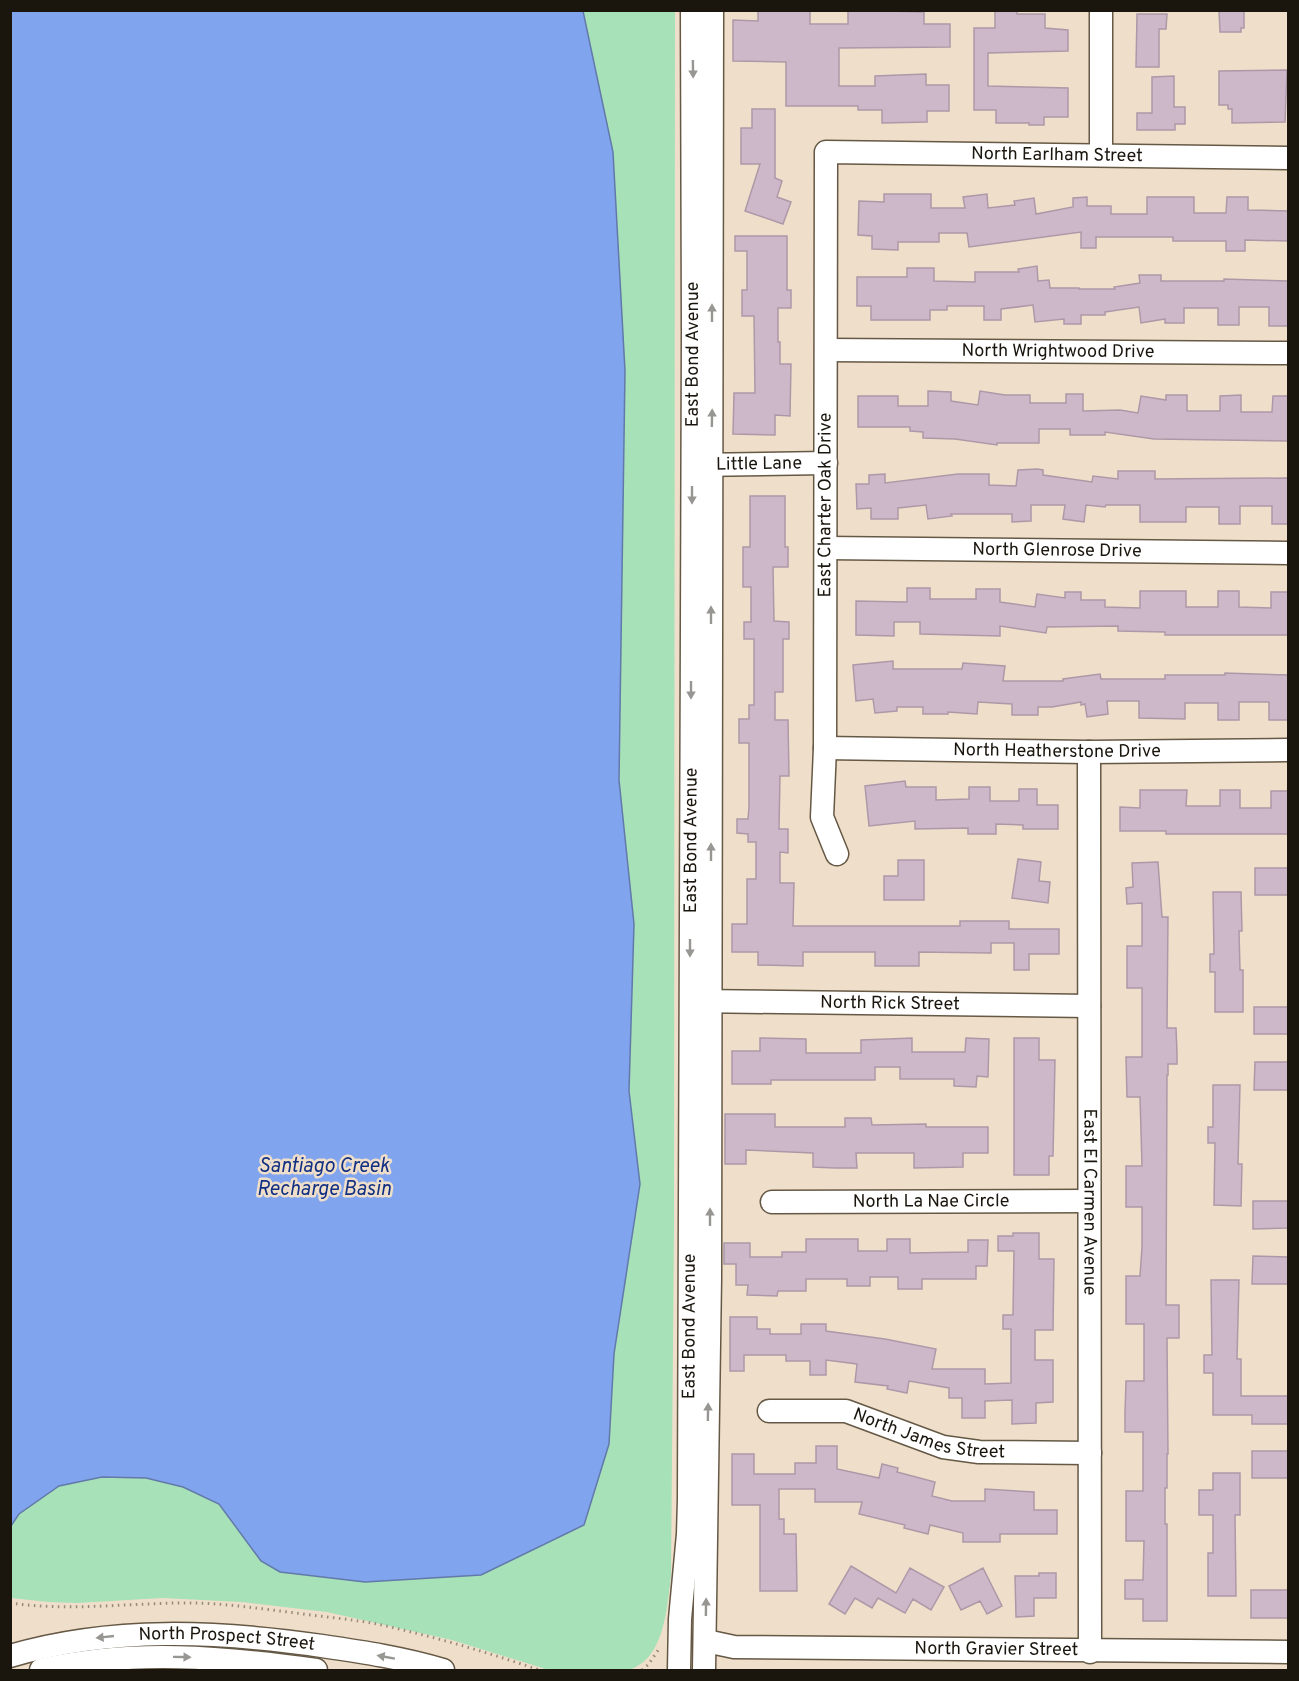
<svg xmlns="http://www.w3.org/2000/svg" width="1299" height="1681" font-family="Overpass,sans-serif">
<rect width="100%" height="100%" fill="#efdfca"/>
<path fill="#a6e1b8" d="M583,11H675L674,1228L671,1575C667,1607 665,1660 628,1670H549L452,1640L327,1612L242,1602L162,1598L77,1603L49,1602L11,1598V1526L19,1514L59,1486L102,1477L146,1478L183,1487L219,1504L261,1560L609,1444L614,1354L640,1184L629,1091L634,924L619,780L613,152Z"/>
<path fill="#81a4ee" stroke="#6279aa" stroke-width="1.5" d="M11,10L583,11L613,152L625,371L619,780L634,924L629,1091L640,1184L614,1354L609,1444L584,1525L481,1575L365,1582L280,1572L261,1561L219,1504L183,1487L146,1478L102,1477L59,1486L19,1514L11,1526Z"/>
<path fill="#cdb8c9" stroke="#ad98a8" stroke-width="1.5" d="M758,10H810V24H848V10L924,12V24H950V47L839,48V86H875V76L926,74V85H949V111H927V122L882,123V110H858V106H786V62L733,61V20L758,21Z
M1219,10H1244V28H1241V32H1220Z
M995,11H1017V14H1045V28L1068,30V51L988,53V86L1068,88V117H1044V125H1029V123H996V110H974V28H995Z
M1137,14H1167L1166,29H1159V67H1136Z
M1287,70L1285,122L1232,123V109H1228V105H1219V71Z
M1174,76V107H1185V124H1175V130H1137V113H1152V77Z
M752,109H775V178L782,181L777,197L791,202L783,224L745,211L760,164H741V128H752Z
M884,194H931V208H965L963,197L987,194L988,208L1015,205L1014,201L1034,198L1036,214L1073,207V198L1087,197V206H1111V214H1147V197H1194V213H1226L1227,197H1248V210L1288,211V241L1245,240V251H1226V241H1173V237H1096V248H1081V232L969,247L967,233H939V242H898V250L872,249V236L858,235L859,201L884,202Z
M735,236H787V290H791V308H778V342H780V364H791L790,416L775,415V435L733,434L734,393H755L754,316H742V290H747V251H735Z
M1037,266L1038,281L1049,280L1050,288H1079V289H1115L1114,287L1140,283L1139,275H1161V281H1224V279L1288,281V326H1269V307H1239V325H1218V308H1184V323H1165V319L1141,323L1139,307L1105,312V315H1081V324H1064V319L1035,322L1033,305L1001,309V320H984V306H947V310H930V320H871V306H857V277H907V268H934V281L975,282V272H1019L1018,269Z
M928,391L951,392V401L978,405L980,391L1005,395H1030V403H1066V394H1083V411L1120,410L1138,413L1141,396L1166,400V395H1187V411H1220V396L1241,395V412H1272L1273,396H1288V441L1154,439L1105,432V435H1070V429H1039V443H997V445L955,439L923,438V432L910,431V427H858V396H898V406H928Z
M1037,469L1043,470V475L1092,482L1093,476L1118,479V471H1155V479L1288,478V524H1272V506H1240V524H1219V507H1186V522H1140V505H1106L1105,507L1086,505L1084,522L1063,519L1065,505H1031V521L1012,522V514H951L952,516L928,519L926,505L898,508V519H871V508L857,509L856,484H869V475L885,474V483L958,474H989V485L1016,486L1018,470Z
M750,496H785V547H788V567H773L774,621L789,622V639H783V692H775V720H788L789,776H780L779,829H788V853L780,852V883H794L793,926H960V921H1009V929H1059V954H1029V970H1014V943H991V953L919,952V966H875V952H803V966L758,965V952H732V924H747V879H756V842H748V834L737,833V819H748L749,807V743H739V719H749V705H754V639H744V622H751V587H743V547H750Z
M907,588H930V599H976V589H1000V602L1035,607L1037,594L1065,598V592H1081V600H1105V607L1140,608V591H1186V607H1218V591H1239V607L1271,608V592H1288V635H1165V632L1118,631V626L1047,627L1046,633L1000,626V636L920,634V622H894V636L856,635V601L907,602Z
M893,661V669H962L963,663L1005,666L1003,681H1063V679L1100,674L1101,679H1165V675H1225V673L1288,675V720H1269V702H1239V720H1218V703H1185V719L1139,718V701H1107L1108,714L1087,717L1085,704L1081,705V702L1052,707H1038V715H1012V704L978,702L977,714L948,712V714H923V707H897V711L875,713L873,699L856,701L853,665Z
M905,781L906,787H936V800L969,799V787H990V801H1019V789H1037V805H1058V829H1023V825L996,824V834H968V828L915,829V821L869,826L865,786Z
M1140,790H1187L1186,806H1220V790H1240V808H1271V791H1288V834H1166V831H1120V807L1140,808Z
M1018,859L1041,862L1039,881L1050,882L1048,903L1012,898Z
M898,860H924V900H884V876H898Z
M1158,862L1162,917H1168L1167,1028H1176L1177,1053V1064H1168V1075H1167L1166,1305H1179V1338H1167L1168,1454H1167V1488H1165V1524H1167V1621H1143V1599H1125V1580H1143L1144,1541H1126V1491H1143V1432H1125V1413L1126,1381H1144V1324H1126V1276H1140L1142,1247V1207H1126V1166H1142L1140,1097H1127L1126,1057H1142V988H1127V946H1142V903L1127,904L1126,888L1133,887L1132,863Z
M1255,868H1288V895H1255Z
M1213,892H1241L1242,931H1239L1240,970H1243V1012H1215V972H1210V954H1214Z
M1254,1007H1288V1034H1254Z
M760,1038L806,1039V1053H861V1040L888,1039L912,1038V1052H965L966,1038L989,1039L988,1077L977,1076L976,1087L954,1086V1079H900V1067H875V1080H771V1084H732V1051H760Z
M1014,1038H1039V1060H1055L1053,1156H1049V1175H1014Z
M1255,1062H1288V1090H1254Z
M1213,1085H1240L1238,1164H1242L1241,1206L1214,1205L1215,1143H1208V1127H1213Z
M725,1114H775V1127H845V1118H871L872,1125L926,1124V1127H988V1153H963V1167L914,1168V1153H856L857,1168H835L813,1167V1153L746,1150V1164H725Z
M1253,1201H1288V1228L1253,1229Z
M1013,1233H1039V1259H1054L1053,1330H1035V1360H1053V1402L1036,1403V1423L1012,1424V1400L985,1401V1418H962V1398H949V1388L909,1381L907,1393L887,1389L888,1386L855,1382L857,1364L826,1360V1375H810V1361H786V1355H744V1371H730V1317H757V1329H770V1334H801V1324H826V1331L885,1339L936,1349L932,1369H985V1384L1011,1383V1329H1003V1315H1013L1014,1251H998V1236H1013Z
M806,1239H858V1251H887V1239H910V1253L968,1252V1240H988L987,1266H976V1279H922V1289H898V1277H870V1286H847V1279H806V1291H778L777,1296L747,1295L748,1285H736V1264H724V1243H750V1257H782V1252H806Z
M1253,1256L1288,1257V1284H1252Z
M1211,1280H1239L1237,1359H1241V1396H1288V1424H1252V1415H1213V1373H1204V1355H1212Z
M816,1446H837V1469L879,1478L882,1464L898,1468L897,1472L935,1482L932,1496L952,1501H985V1489L1034,1492V1510H1057V1534H1000V1542H963V1533L930,1525L928,1534L904,1528L905,1525L859,1514L862,1502H815V1489H779V1519H784V1534H796L797,1591H760V1505H732V1454H754V1474H795V1463H816Z
M1252,1451H1288V1478H1252Z
M1213,1473H1240V1515H1235L1236,1596H1208V1553H1213V1515H1199V1490H1213Z
M851,1566L896,1593L910,1568L944,1587L931,1610L913,1599L905,1613L878,1598L872,1608L855,1598L845,1614L829,1604Z
M983,1568L1002,1606L987,1614L980,1601L961,1610L949,1586Z
M1039,1573H1056V1598H1034V1616L1016,1617L1015,1576H1039Z
M1251,1590H1288V1618H1251Z"/>
<g fill="none" stroke-linecap="round" stroke-linejoin="round">
<g stroke="#655845" stroke-width="25">
<g id="minor">
<path d="M1101,10V155"/>
<path id="s1" d="M827,350L1288,353"/>
<path id="s2" d="M696,465L826,463"/>
<path id="s3" d="M826,548L1288,553"/>
<path id="s4" d="M825,748L1089,752L1288,750"/>
<path id="s5" d="M1089,752L1090,1652"/>
<path id="s6" d="M837,854L822,817L825,748L826,152L1288,158"/>
<path id="s7" d="M695,1001L1089,1006"/>
<path id="s8" d="M772,1202L1089,1201"/>
<path id="s9" d="M769,1411H846L943,1447L979,1452L1090,1453"/>
<path id="s10" d="M706,1641L734,1647L1288,1652"/>
<path id="s11" d="M10,1656C112,1626 218,1631 322,1646C363,1652 403,1658 443,1670"/>
<path d="M41,1670C134,1649 222,1657 316,1670"/>
<path id="s12" d="M679,1670L680,1619L688,1534L689,1500L693,332L692,10"/>
<path d="M704,1670L710,1278L712,10"/>
</g>
</g>
<path stroke="#968a7b" stroke-width="3" stroke-dasharray="1.5 4.5" stroke-linecap="butt" d="M10,1603C72,1612 135,1602 197,1603C230,1604 263,1609 296,1613C323,1617 351,1619 377,1624C432,1636 487,1652 539,1670
M642,1670L648,1665L659,1649"/>
<use href="#minor" stroke="#fff" stroke-width="22"/>
</g>
<defs><path id="oneway-solid" d="M-6-.8H1V-3.2L6.5 0L1 3.2V.8H-6Z" transform="scale(1.5)"/></defs>
<g fill="#989692">
<use href="#oneway-solid" transform="translate(693 69) rotate(89)"/>
<use href="#oneway-solid" transform="translate(712 313) rotate(-90)"/>
<use href="#oneway-solid" transform="translate(712 418) rotate(-89)"/>
<use href="#oneway-solid" transform="translate(692 495) rotate(90)"/>
<use href="#oneway-solid" transform="translate(711 615) rotate(-90)"/>
<use href="#oneway-solid" transform="translate(691 690) rotate(90)"/>
<use href="#oneway-solid" transform="translate(711 852) rotate(-90)"/>
<use href="#oneway-solid" transform="translate(690 948) rotate(90)"/>
<use href="#oneway-solid" transform="translate(710 1217) rotate(-90)"/>
<use href="#oneway-solid" transform="translate(708 1412) rotate(-89)"/>
<use href="#oneway-solid" transform="translate(706 1607) rotate(-89)"/>
<use href="#oneway-solid" transform="translate(105 1637) rotate(174)"/>
<use href="#oneway-solid" transform="translate(182 1657) rotate(1)"/>
<use href="#oneway-solid" transform="translate(386 1657) rotate(-170)"/>
</g>
<g text-anchor="middle" dominant-baseline="central" stroke-width="5" stroke-linejoin="round" paint-order="stroke">
<g font-size="18" fill="#1a150d" stroke="#efdfca">
<text stroke="none"><textPath href="#s6" startOffset="936">North Earlham Street</textPath></text>
<text stroke="none"><textPath href="#s1" startOffset="231">North Wrightwood Drive</textPath></text>
<text stroke="none"><textPath href="#s12" startOffset="1316">East Bond Avenue</textPath></text>
<text stroke="none"><textPath href="#s2" startOffset="63">Little Lane</textPath></text>
<text stroke="none"><textPath href="#s6" startOffset="352">East Charter Oak Drive</textPath></text>
<text stroke="none"><textPath href="#s3" startOffset="231">North Glenrose Drive</textPath></text>
<text stroke="none"><textPath href="#s4" startOffset="232">North Heatherstone Drive</textPath></text>
<text stroke="none"><textPath href="#s12" startOffset="830">East Bond Avenue</textPath></text>
<text stroke="none"><textPath href="#s7" startOffset="195">North Rick Street</textPath></text>
<text stroke="none"><textPath href="#s8" startOffset="159">North La Nae Circle</textPath></text>
<text stroke="none"><textPath href="#s5" startOffset="450">East El Carmen Avenue</textPath></text>
<text stroke="none"><textPath href="#s12" startOffset="344">East Bond Avenue</textPath></text>
<text stroke="none"><textPath href="#s9" startOffset="164">North James Street</textPath></text>
<text stroke="none"><textPath href="#s11" startOffset="219">North Prospect Street</textPath></text>
<text stroke="none"><textPath href="#s10" startOffset="291">North Gravier Street</textPath></text>
</g>
<g font-size="20" font-style="italic" fill="#113083" stroke="#efdfca">
<text x="324" y="1167">Santiago Creek<tspan x="324" dy="23">Recharge Basin</tspan></text>
</g>
</g>
<rect width="1299" height="1681" fill="none" stroke="#1a150d" stroke-width="24"/>
</svg>
